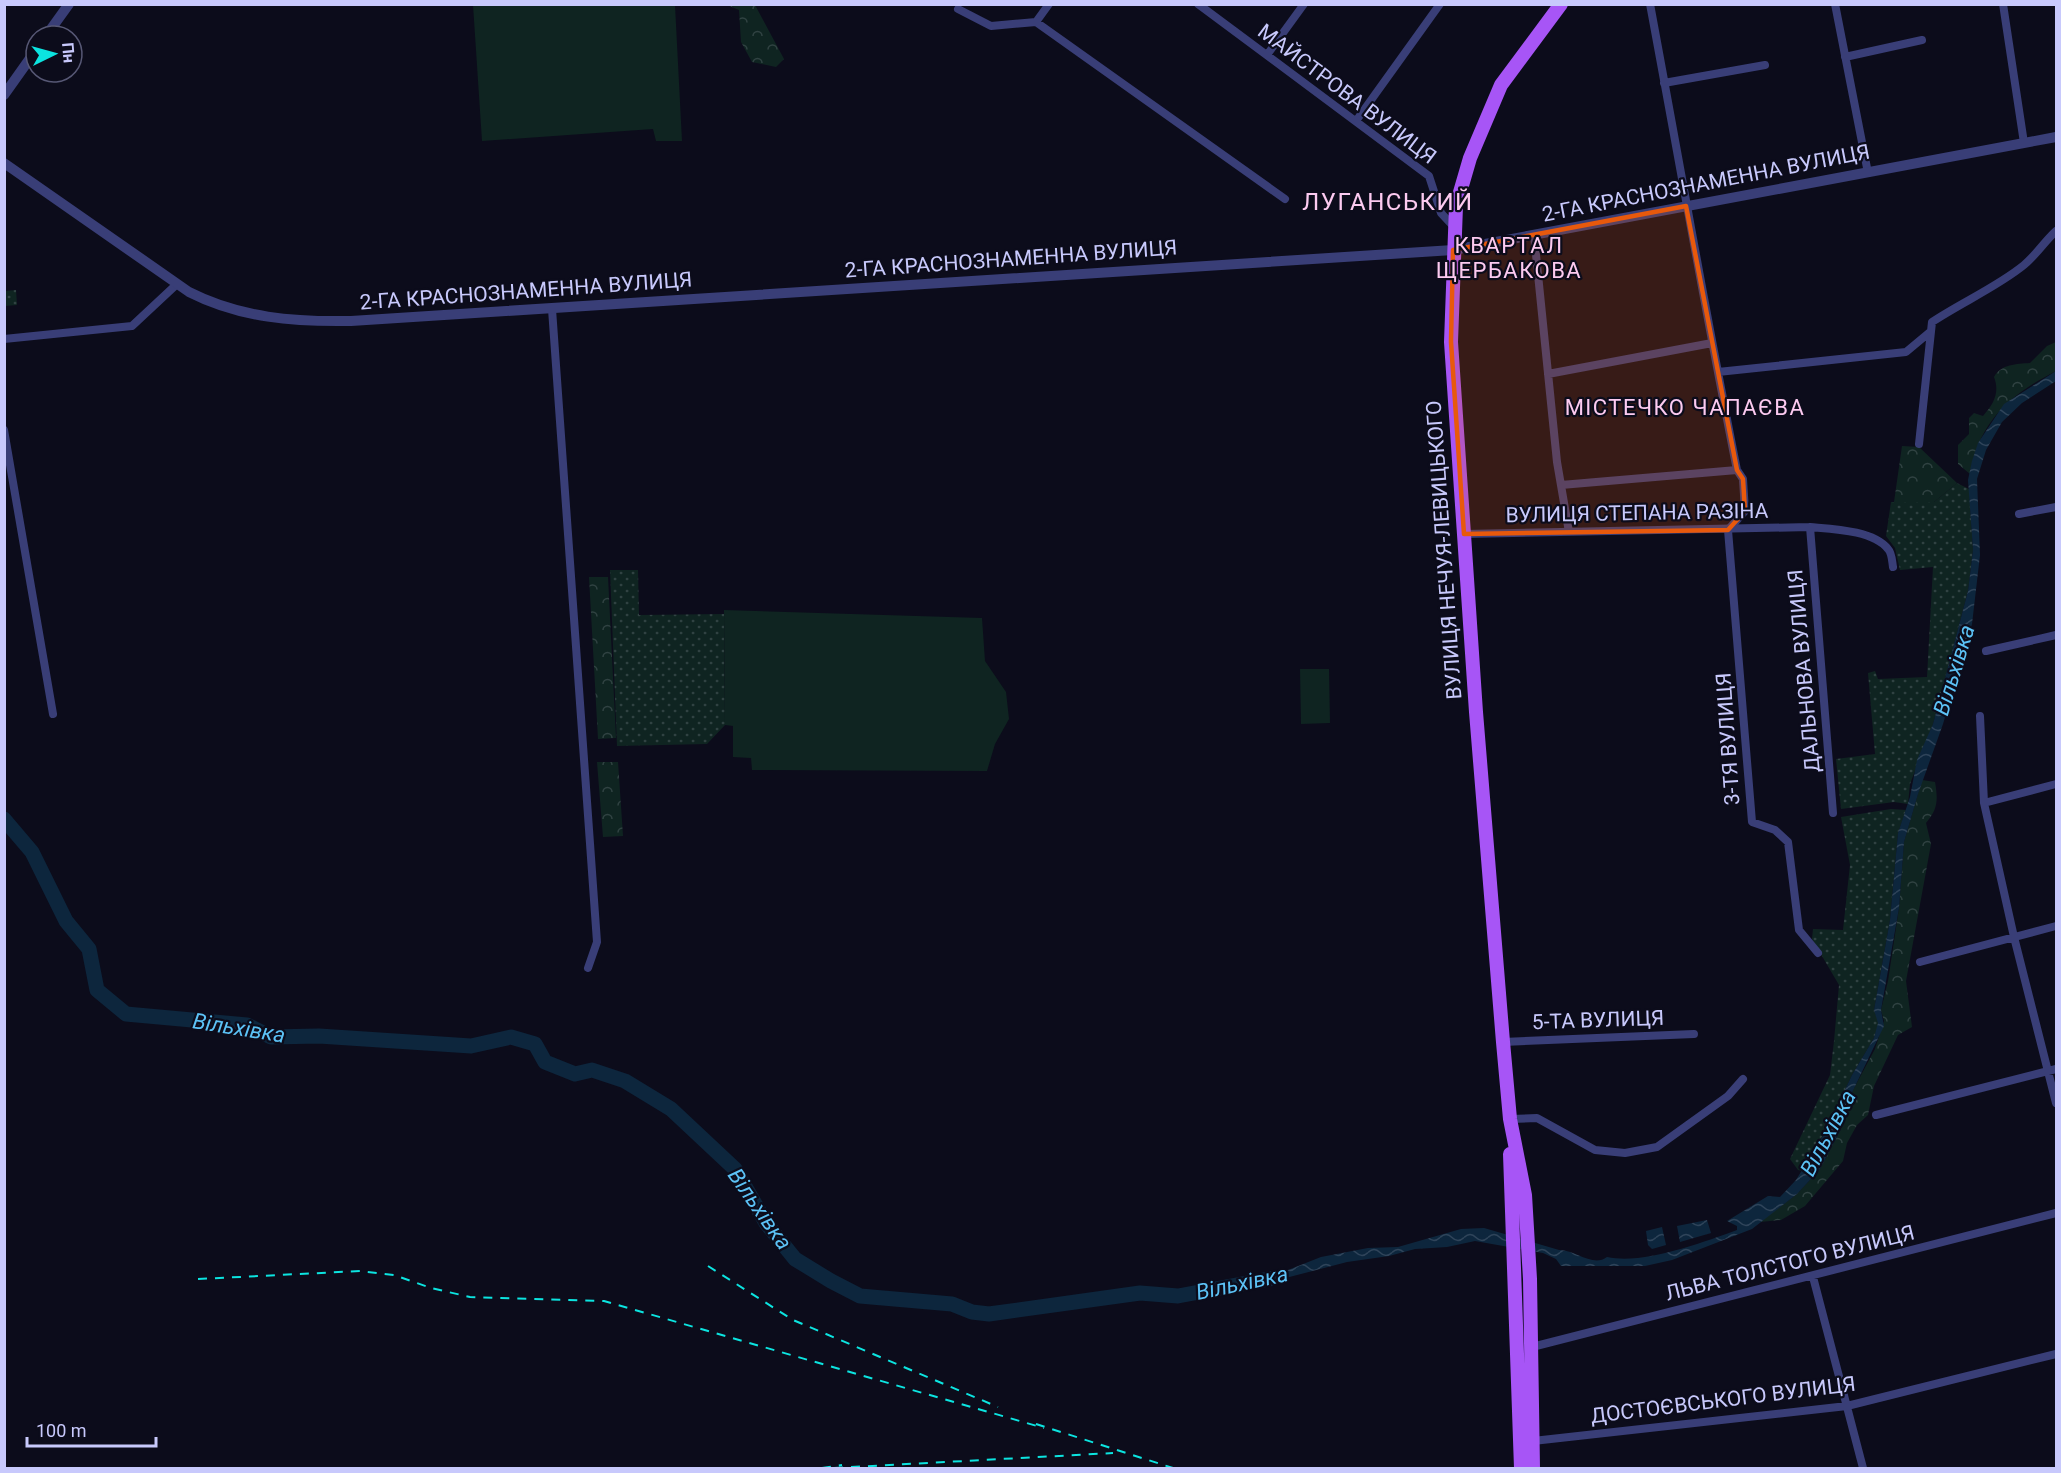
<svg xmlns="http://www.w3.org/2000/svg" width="2061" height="1473" font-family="Roboto,sans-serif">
<defs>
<pattern id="green-dots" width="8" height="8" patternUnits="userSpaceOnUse" patternTransform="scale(1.5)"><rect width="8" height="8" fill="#0f2421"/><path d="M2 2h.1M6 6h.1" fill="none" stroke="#304242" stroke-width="1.8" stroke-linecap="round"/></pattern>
<pattern id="forest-crowns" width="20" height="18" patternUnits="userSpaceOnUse" patternTransform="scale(1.5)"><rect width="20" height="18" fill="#0f2421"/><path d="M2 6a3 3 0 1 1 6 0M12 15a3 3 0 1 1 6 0" fill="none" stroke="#304242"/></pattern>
<pattern id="water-waves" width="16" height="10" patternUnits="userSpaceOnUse" patternTransform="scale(1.5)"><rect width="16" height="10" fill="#0d263d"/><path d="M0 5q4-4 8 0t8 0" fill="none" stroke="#2f445a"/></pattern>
</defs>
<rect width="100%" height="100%" fill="#0c0c1b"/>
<path fill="url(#green-dots)" d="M16,290L17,305L5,306V291Z
M1957,483L1969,489L1973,550L1968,591L1933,724L1910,784L1908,804L1894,802L1841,809L1836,759L1875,754L1868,673L1875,671L1878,679L1927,677L1933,567L1900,570L1895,548L1886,536L1891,502H1934Z
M610,570H638L639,615L724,614L725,725L707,744L617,746Z
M1891,809L1906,810L1898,833L1890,920L1874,1010L1879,1023L1874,1038L1852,1075L1824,1134L1811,1152L1802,1171L1798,1170L1790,1159L1830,1075L1834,1041L1839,985L1812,939L1813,929L1843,930L1850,865L1841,817Z"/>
<path fill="url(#forest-crowns)" d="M727,5H755L784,59L776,67L752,62L741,42L739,10Z
M2056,342V371C2011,394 1979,421 1970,474L1958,464V445L1969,434V418L1974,413L1983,416C1994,404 2000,392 1994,377C2001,364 2017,364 2030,363L2047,346Z
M1902,446L1919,447L1957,483L1934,502H1894Z
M589,577H608L616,738L598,739Z
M597,762H618L623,836L603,837Z
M1922,780L1935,782C1938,800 1938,809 1926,823L1931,844L1906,981L1912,1027L1898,1035L1874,1086L1868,1115L1857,1125L1847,1143L1843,1161L1805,1206L1781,1220L1760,1222L1797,1194L1820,1169L1840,1131L1852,1092L1875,1049L1884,1021L1881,1010L1888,981L1899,908L1904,842Z"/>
<path fill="#0f2421" d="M473,5H675L682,141H656L653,129L482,141Z
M724,610L982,618L985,661L1006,692L1009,719L995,744L987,771L752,770L751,758L733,757V726L725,725Z
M1300,669H1329L1330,723L1301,724Z"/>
<path fill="url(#water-waves)" d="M2056,371V381L2022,403L2002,422L1986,450L1977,479L1980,555L1972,624L1943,724L1918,794L1904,842L1899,908L1881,1010L1884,1026L1847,1103L1840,1131L1820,1169L1797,1194L1752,1229L1672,1260L1645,1266H1561L1556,1259L1543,1253L1475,1241L1447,1247L1415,1249L1389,1256L1347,1262L1255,1286L1253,1279L1288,1270L1321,1257L1368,1248L1398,1247L1461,1229L1484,1228L1559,1250C1574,1249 1593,1268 1607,1257C1643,1265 1701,1243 1737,1230V1226L1727,1221L1768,1196L1780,1197L1796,1180L1824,1134L1852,1075L1874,1038L1878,1023L1874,1010L1890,920L1898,833L1910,797L1917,760L1933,724L1968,591L1973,550L1968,480L1972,461L1978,443L2004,404Z
M1707,1220L1711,1233L1680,1242L1677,1226Z
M1662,1227L1666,1245L1652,1249L1648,1245L1646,1231Z"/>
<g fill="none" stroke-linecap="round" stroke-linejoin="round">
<path stroke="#0d263d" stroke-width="15" d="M4,819L32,852L66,921L89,949L97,990L126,1014L247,1025L271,1037L319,1036L471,1046L511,1037L535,1044L545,1062L575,1074L592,1070L625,1081L671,1109L735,1169L766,1223L795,1259L831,1281L860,1296L952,1304L972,1312L989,1314L1140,1293L1178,1296L1274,1278"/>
<path stroke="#393e77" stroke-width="8" d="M1198,4L1429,176L1441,213L1455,228
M1650,4C1679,160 1706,315 1737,470L1743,479L1745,511L1728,530L1752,822L1775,830L1788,842L1799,930L1818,953
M1835,4L1868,173
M2003,4L2024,143
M958,9L991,26L1036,22L1049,4
M1036,22L1285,199
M1267,55L1304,4
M1845,57L1922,40
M1664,83L1765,65
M1356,121L1440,4
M1534,235L1557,462L1569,532
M552,309L597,942L588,968
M4,339L132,326L177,284
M1718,372L1906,352L1930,332
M1548,374L1712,343
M4,430L53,714
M1919,444L1932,322C1962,302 1997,287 2024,265C2037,254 2044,242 2056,231
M1561,485L1737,470
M2019,514L2056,507
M1810,527L1833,813
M1464,534L1810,527C1832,529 1873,530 1888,549C1892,553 1892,561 1893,567
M1986,651L2056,635
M1980,716L1984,803L2014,937L2056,1103
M1984,803L2056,784
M1920,962L2056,926
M1503,1042L1694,1034
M1876,1115L2056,1069
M1510,1119L1537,1118L1595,1150L1625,1153L1657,1147L1728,1096L1743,1079
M1813,1277L1863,1468
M1532,1347L2056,1213
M1533,1441L1847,1406L2056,1354"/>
<path stroke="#393e77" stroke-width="10" d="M46,36L69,4
M4,95L36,50
M4,163L189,292C240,318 294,322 351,321L1453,250L2056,137"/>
<path stroke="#a755f6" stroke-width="14" d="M1510,1154L1521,1468
M1533,1468L1530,1279L1525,1195L1510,1119L1503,1042L1476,712L1451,342L1456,206L1470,158L1501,85L1561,4"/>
<path stroke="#0ce4e0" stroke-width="2" stroke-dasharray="9 8" stroke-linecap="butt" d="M708,1266L793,1320L998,1407
M198,1279L360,1271L394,1275L431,1288L470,1297L604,1301L1044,1428
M1036,1424L1173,1468
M822,1468L842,1465
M834,1468L1113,1453"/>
</g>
<path fill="#e8590c" fill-opacity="0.2" stroke="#e8590c" stroke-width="4.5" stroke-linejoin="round" d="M1686,206L1737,470L1743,479L1745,511L1728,530L1464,534L1451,342L1453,250Z"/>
<g text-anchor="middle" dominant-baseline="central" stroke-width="4.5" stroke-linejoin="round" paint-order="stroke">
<g font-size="21" fill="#c8c9fc" stroke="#0c0c1b">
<text transform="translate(1347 94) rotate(37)">МАЙСТРОВА ВУЛИЦЯ</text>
<text transform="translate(1706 183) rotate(-11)">2-ГА КРАСНОЗНАМЕННА ВУЛИЦЯ</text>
<text transform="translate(1011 259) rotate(-4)">2-ГА КРАСНОЗНАМЕННА ВУЛИЦЯ</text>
<text transform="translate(526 291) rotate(-4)">2-ГА КРАСНОЗНАМЕННА ВУЛИЦЯ</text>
<text transform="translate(1637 513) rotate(-1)">ВУЛИЦЯ СТЕПАНА РАЗІНА</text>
<text transform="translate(1444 550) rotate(-94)">ВУЛИЦЯ НЕЧУЯ-ЛЕВИЦЬКОГО</text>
<text transform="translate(1804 671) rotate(-95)">ДАЛЬНОВА ВУЛИЦЯ</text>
<text transform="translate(1728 739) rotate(-94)">3-ТЯ ВУЛИЦЯ</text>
<text transform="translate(1598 1020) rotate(-2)">5-ТА ВУЛИЦЯ</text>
<text transform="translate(1790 1263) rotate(-14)">ЛЬВА ТОЛСТОГО ВУЛИЦЯ</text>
<text transform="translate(1723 1400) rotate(-7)">ДОСТОЄВСЬКОГО ВУЛИЦЯ</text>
</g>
<g font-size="22" letter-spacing="1.5" fill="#fccaf0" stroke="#0c0c1b">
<text x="1509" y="245">КВАРТАЛ<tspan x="1509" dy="25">ЩЕРБАКОВА</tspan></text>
<text x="1685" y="407">МІСТЕЧКО ЧАПАЄВА</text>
</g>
<g font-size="22" font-style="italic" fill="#5cc2f6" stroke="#0c0c1b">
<text transform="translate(1954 670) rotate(-73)">Вільхівка</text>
<text transform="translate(239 1028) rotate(9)">Вільхівка</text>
<text transform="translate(1828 1133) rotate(-62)">Вільхівка</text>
<text transform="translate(760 1209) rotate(55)">Вільхівка</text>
<text transform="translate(1242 1283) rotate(-12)">Вільхівка</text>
</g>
<g font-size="24" letter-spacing="1.5" fill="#fccaf0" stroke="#0c0c1b">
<text x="1388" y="202">ЛУГАНСЬКИЙ</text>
</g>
</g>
<rect width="2061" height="1473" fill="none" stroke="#c8c9fc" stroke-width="12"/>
<g transform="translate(54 54) rotate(85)"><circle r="28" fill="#0c0c1b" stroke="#575875" stroke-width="1.5"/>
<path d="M0-4.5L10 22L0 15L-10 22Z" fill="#0ce4e0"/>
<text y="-9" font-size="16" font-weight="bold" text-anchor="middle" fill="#c8c9fc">Пн</text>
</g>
<path d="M27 1437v9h129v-9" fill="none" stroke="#c8c9fc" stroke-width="3"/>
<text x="36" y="1437" font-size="18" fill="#c8c9fc" stroke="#0c0c1b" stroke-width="4.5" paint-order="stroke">100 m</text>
</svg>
